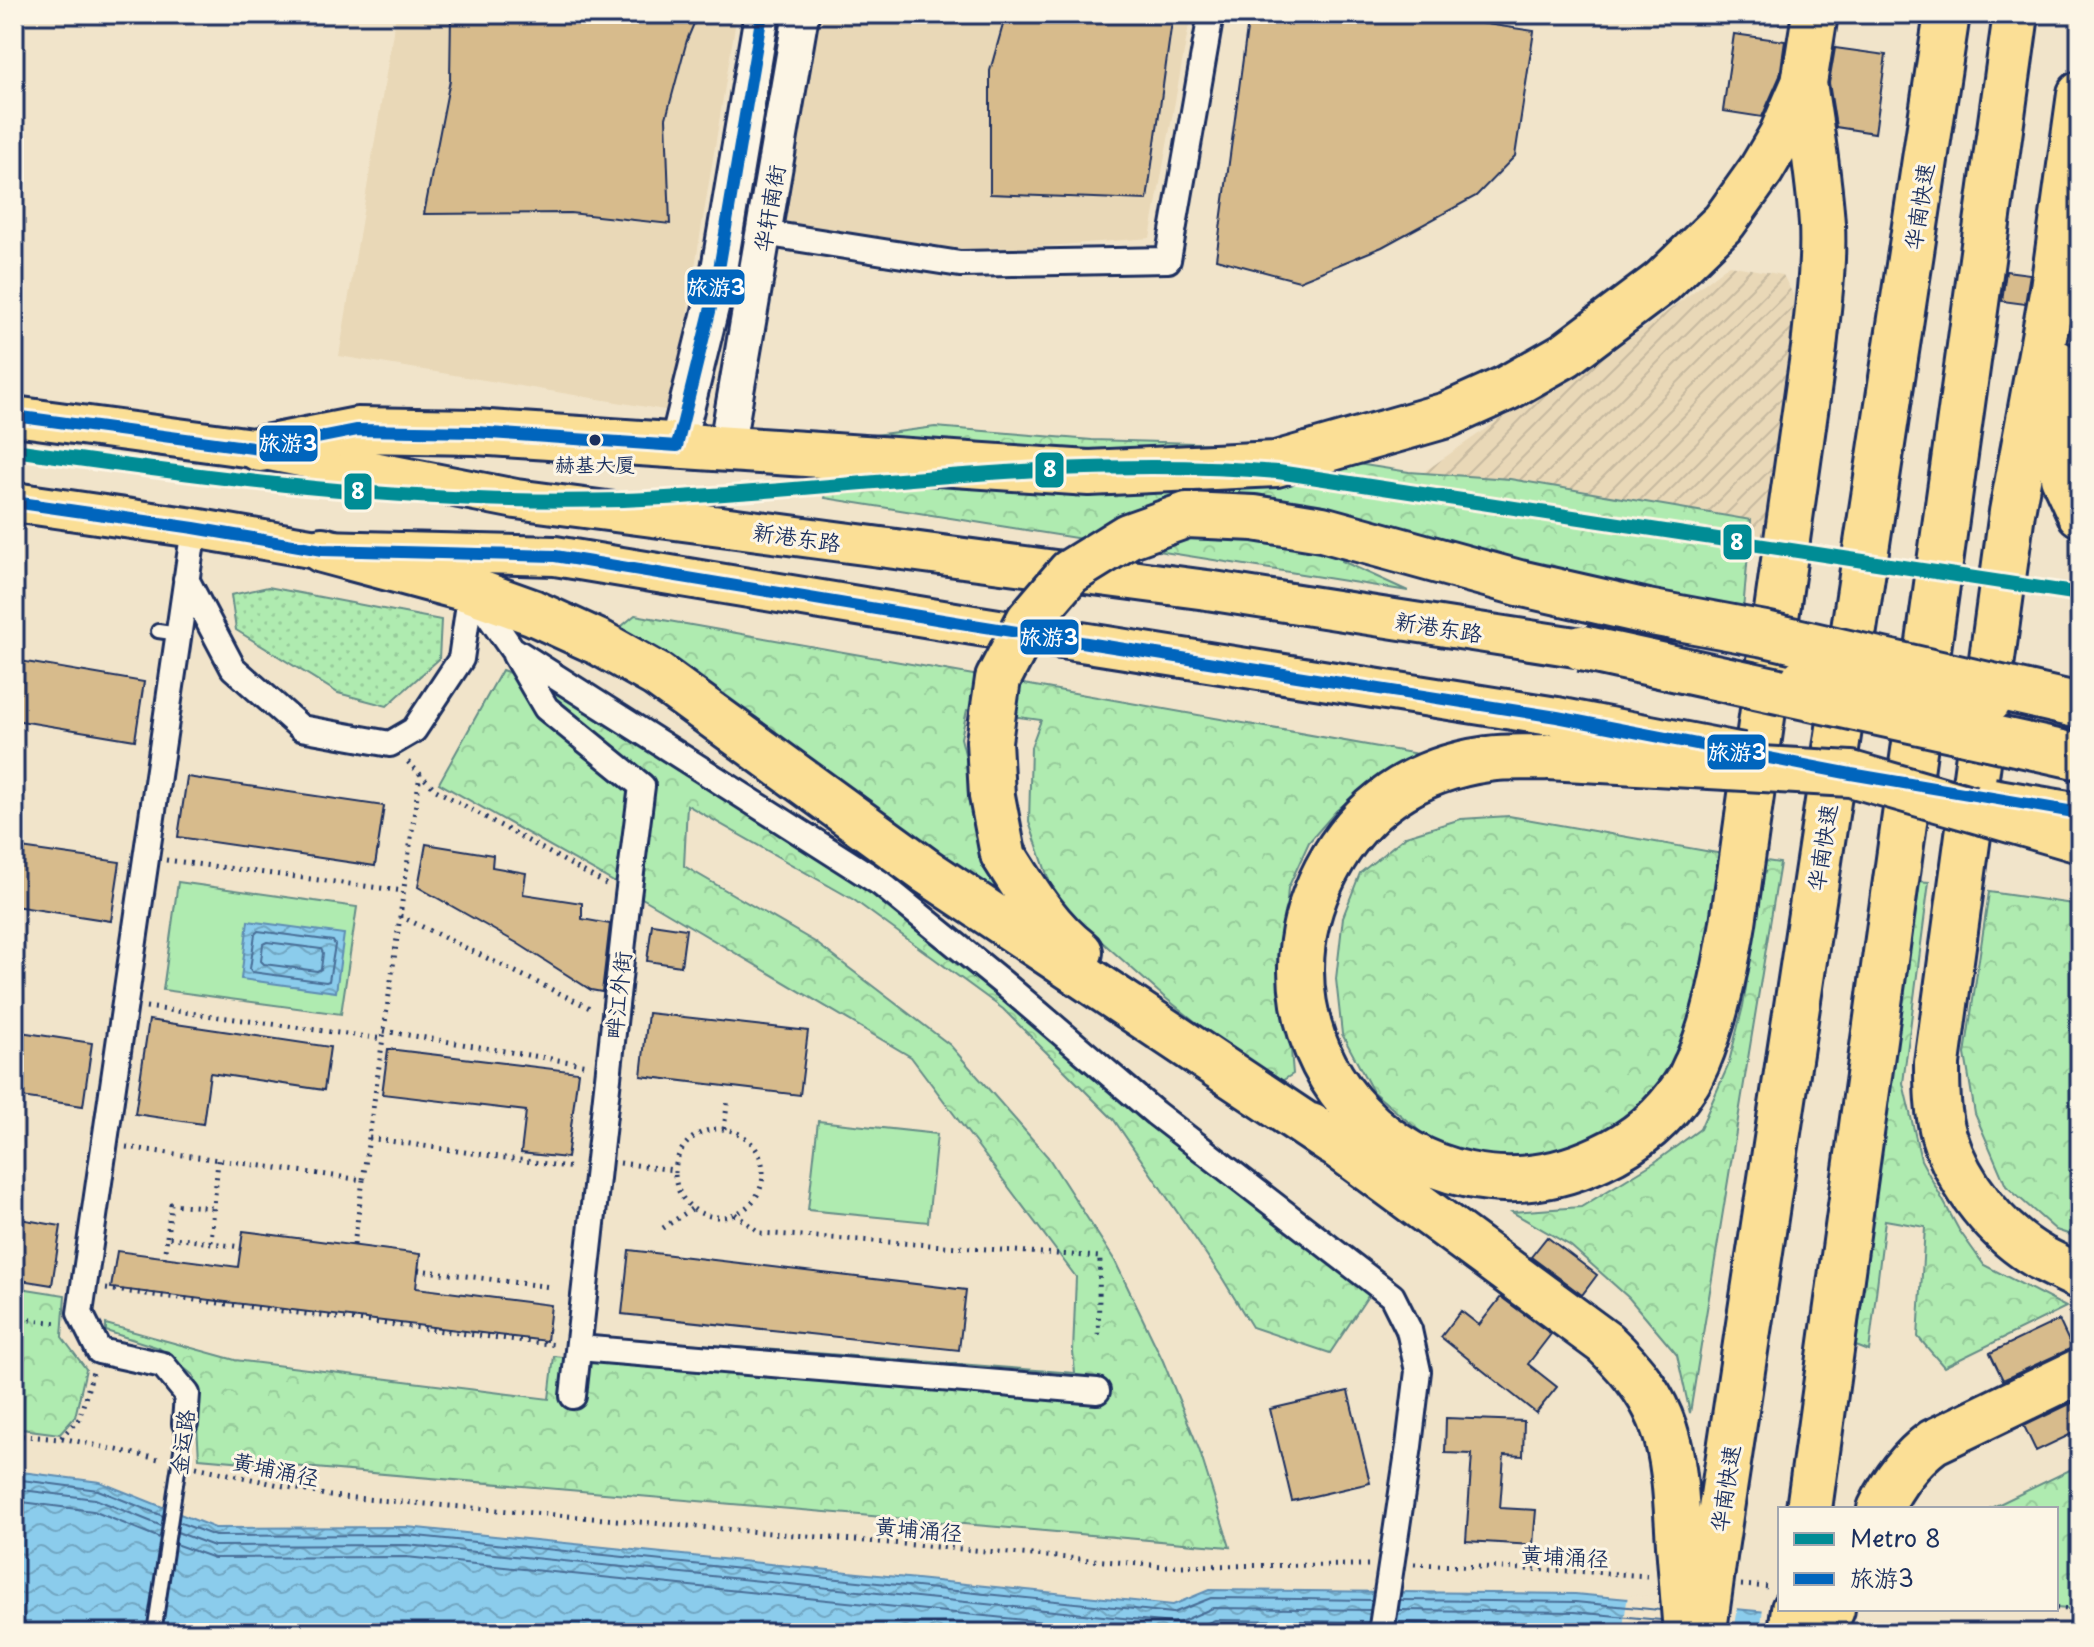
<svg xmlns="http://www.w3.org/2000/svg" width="2094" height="1647" font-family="'Playpen Sans','LXGW WenKai TC',sans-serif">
<defs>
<pattern id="industrial-furrows" width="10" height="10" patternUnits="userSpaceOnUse" patternTransform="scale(2)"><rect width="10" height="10" fill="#e9d8b7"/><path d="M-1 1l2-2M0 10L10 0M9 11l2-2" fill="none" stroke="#c7baa0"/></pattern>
<pattern id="grass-dots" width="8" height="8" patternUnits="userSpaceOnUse" patternTransform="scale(2)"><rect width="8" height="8" fill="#afebb0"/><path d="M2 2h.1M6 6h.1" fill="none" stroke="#96ca9a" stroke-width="1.8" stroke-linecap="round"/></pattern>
<pattern id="forest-crowns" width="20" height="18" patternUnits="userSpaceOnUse" patternTransform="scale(2)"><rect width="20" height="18" fill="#afebb0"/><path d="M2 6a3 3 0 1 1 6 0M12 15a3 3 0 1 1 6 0" fill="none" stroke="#96ca9a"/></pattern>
<pattern id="water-waves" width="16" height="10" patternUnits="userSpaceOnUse" patternTransform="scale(2)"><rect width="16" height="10" fill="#8bccec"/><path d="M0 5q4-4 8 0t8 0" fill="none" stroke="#71a6c2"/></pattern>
</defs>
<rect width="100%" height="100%" fill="#f1e4ca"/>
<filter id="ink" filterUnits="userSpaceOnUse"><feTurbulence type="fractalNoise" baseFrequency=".0125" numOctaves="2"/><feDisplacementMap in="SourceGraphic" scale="16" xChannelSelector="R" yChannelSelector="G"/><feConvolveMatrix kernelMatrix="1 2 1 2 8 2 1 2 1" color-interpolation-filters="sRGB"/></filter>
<g filter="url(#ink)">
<path fill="#e9d8b7" d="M396,14H737L671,411L339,356Z
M811,14H1191L1150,238L959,253L776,229Z"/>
<path fill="url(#industrial-furrows)" d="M1729,265L1783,275L1809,326L1777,542L1408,483L1507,414L1645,328Z"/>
<path fill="url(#grass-dots)" stroke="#658d87" stroke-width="2" d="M268,587L441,620L439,659L387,706L338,693L236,630L231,595Z"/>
<path fill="url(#forest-crowns)" stroke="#658d87" stroke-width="2" d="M935,427L1092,440L1229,444L1409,472L1510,479L1751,520L1743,610L1362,532L1342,561L1408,591L825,498L831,469L859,437Z
M635,615L1435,757L1372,781L1336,811L1309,842L1288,888L1283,953L1293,1074L1275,1085L1163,996L1056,901L1029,822L1031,747L1041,720L967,710L961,738L1003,904L616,631Z
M502,670L580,698L893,905L1370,1293L1330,1353L1252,1327L1221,1276L1114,1120L1003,1009L854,900L687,805L684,866L815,942L950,1045L1048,1157L1115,1261L1163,1361L1199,1449L1230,1547L199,1458L194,1376L159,1348L106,1331V1324L235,1360L549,1399L554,1356L591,1360L594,1336L1075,1373L1073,1352L1076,1277L911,1057L649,902L439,783Z
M1509,816L1723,854L1701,1001L1665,1082L1636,1116L1581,1147L1549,1158L1478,1157L1429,1139L1373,1092L1342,1034L1336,979L1343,917L1360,873L1406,836L1461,819Z
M1766,861L1780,863L1690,1413L1677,1355L1629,1298L1571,1246L1512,1212L1581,1207L1655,1162L1700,1129L1728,1066L1743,1006Z
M1916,881L1929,882L1903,1083L1921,1160L1959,1230L1984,1265L2066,1307L1944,1367L1918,1337L1925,1227L1885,1220L1869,1351L1856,1346Z
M1989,892L2080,905V1238L2056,1230L2006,1186L1975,1114L1965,1054Z
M14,1287L65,1295L62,1337L86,1369L75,1417L60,1434L14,1428Z
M2080,1465V1610L2056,1608V1509H1989Z"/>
<path fill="#afebb0" stroke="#658d87" stroke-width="2" d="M178,882L357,907L341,1014L163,990Z
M818,1121L937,1134L928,1222L808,1210Z"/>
<path fill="url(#water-waves)" stroke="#5e8db3" stroke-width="2" d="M248,921L344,934L336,992L241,979Z
M14,1471L100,1482L215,1528L407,1527L1173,1605L1209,1590L1575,1594L1990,1633H14Z"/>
<path fill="#f1e4ca" d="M1628,1595L1738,1606L1734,1633H1622Z
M1763,1608L1899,1621L1898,1633H1760Z"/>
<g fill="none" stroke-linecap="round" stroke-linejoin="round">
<path stroke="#486e97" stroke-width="2" d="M258,931L333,941L335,945L329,981L326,982L252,972L250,969L255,934Z
M267,942L321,949L323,953L321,969L317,971L264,964L261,961L263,944Z
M14,1479L98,1490L163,1516
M14,1489L95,1499L162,1526
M14,1501L93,1511L160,1538
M178,1522L215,1536L407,1535L1173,1613L1211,1598L1372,1600
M177,1532L214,1546L407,1545L1172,1623L1180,1622L1213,1608L1370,1610
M175,1544L214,1558L406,1557L1151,1633
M1400,1600L1575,1602L1660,1610
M1399,1610L1574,1612L1661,1620
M1397,1622L1574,1624L1662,1632
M1184,1633L1215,1620L1369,1622"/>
</g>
<path fill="#d7bb8c" stroke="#1b2f5e" stroke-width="2" d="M451,14H529L552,21L555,14H698L687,40L666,118L670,224L570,213L424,214L450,80Z
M1006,14H1173L1147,200L990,194V71Z
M1249,14H1419L1534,31L1515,156L1476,196L1382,247L1299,281L1216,259Z
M1734,34L1785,41L1780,76L1762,117L1723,111Z
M1835,48L1886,55L1875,133L1836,127L1829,83Z
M2006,271L2030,274L2025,304L2002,301Z
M14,660L144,682L135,740L14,720Z
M187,777L384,806L375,866L178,837Z
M426,844L493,855L492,867L526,873L523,894L582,903V919L610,924L602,992L591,990L517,943L418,887Z
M14,847L120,862L111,921L14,906Z
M652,924L686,929L681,966L647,961Z
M648,1013L808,1031L800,1095L641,1076Z
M149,1020L330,1047L324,1090L210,1073L203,1124L135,1114Z
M14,1031L92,1043L83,1106L14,1096Z
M388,1049L578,1072L567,1158L521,1153L526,1111L382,1094Z
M14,1218L61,1226L52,1285L14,1279Z
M243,1231L420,1254L416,1288L551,1305L547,1341L111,1288L117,1251L238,1267Z
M1547,1237L1597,1275L1582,1295L1531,1257Z
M629,1250L966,1290L959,1350L622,1314Z
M1501,1297L1551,1334L1528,1364L1557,1387L1536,1413L1441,1337L1461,1311L1479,1325Z
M2059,1320L2072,1348L2003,1380L1990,1353Z
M1348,1391L1370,1483L1292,1501L1270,1409Z
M2080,1399V1430L2036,1451L2024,1426Z
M1446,1418L1524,1421L1523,1456L1504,1455L1500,1508L1536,1510L1533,1545L1466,1541L1472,1454L1445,1453Z"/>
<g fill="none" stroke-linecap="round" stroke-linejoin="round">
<g stroke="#1b2f5e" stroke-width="18">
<path id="lane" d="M158,631L179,634"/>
</g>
<g stroke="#1b2f5e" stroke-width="30">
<path id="street" d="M763,233L960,264L1168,260L1211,14
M186,579L233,668L301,728L390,744L414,730L461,659L471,590
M475,596L512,649L880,883L1003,983L1155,1113L1392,1296L1409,1330
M515,655L546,708L642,786L628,896L573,1396
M579,1348L1097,1391
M185,1423L187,1394L163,1365L99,1351L80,1313L194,528"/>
</g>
<g stroke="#1b2f5e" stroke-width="40">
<path id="secondary" d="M677,446L716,287L762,14
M726,450L801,14"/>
</g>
<g stroke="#1b2f5e" stroke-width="44">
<path id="primary" d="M14,416L260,449L516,499L1207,590L1582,648
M14,502L194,528L322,550L555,556L973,625L1557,717"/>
</g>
<g stroke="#1b2f5e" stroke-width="50">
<path id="highway" d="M2080,94L2053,288L2012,512L1937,1063C1937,1087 1937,1112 1944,1136C1959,1185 1997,1233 2041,1258C2054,1265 2067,1271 2080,1277
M2057,363L2063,477L2080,514
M260,449L357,430L475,432L1089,473L1276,464L1447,415L1507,388L1565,355L1662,282L1724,222L1761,170L1781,136L1804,83L1815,14
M322,550L471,590L532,612L600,643L657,675L926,871L1333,1143
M1548,757C1529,758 1508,756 1488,759C1415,769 1360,806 1326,871C1233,1050 1417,1244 1600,1158C1635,1142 1665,1117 1686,1084C1691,1078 1693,1070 1697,1063C1716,1018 1725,970 1733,923L1814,348C1818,307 1824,266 1822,224C1819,177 1811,130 1804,83
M1003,854C1026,890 1046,926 1080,952
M1311,1126L1605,1343C1675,1410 1673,1453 1679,1544
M1809,1509L2016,14
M1880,1509C1893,1482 1909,1460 1933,1442L2080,1371
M1715,1549L1947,14
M1791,1633L1794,1609
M1821,1633L1832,1609"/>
</g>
<path stroke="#1b2f5e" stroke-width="5" stroke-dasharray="2 6" stroke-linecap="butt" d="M408,762L436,790L606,884
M166,860L403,891
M400,916L594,1010
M146,1007L383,1039
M384,1031L588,1065
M724,1129L728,1098
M675 1173a44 44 0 1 1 88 0a44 44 0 1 1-88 0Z
M369,1138L574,1168
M126,1147L363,1180L420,774
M620,1163L674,1170
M735,1214L760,1233L1100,1257L1098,1338
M663,1228L693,1208
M167,1237L171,1204L214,1208
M211,1242L218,1160
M354,1245L363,1180
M164,1258L167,1237L241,1247
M418,1270L551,1287
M106,1289L556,1345
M14,1318L59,1323
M14,1435L60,1439L79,1419L93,1372
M62,1438L163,1460
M196,1467L330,1496L1164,1566L1368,1565
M1414,1564L1591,1572L1647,1576
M1741,1585L1771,1587
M2056,1608L2080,1610"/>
<use href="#lane" stroke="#fcf5e5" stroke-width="12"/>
<use href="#street" stroke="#fcf5e5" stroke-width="24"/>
<use href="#secondary" stroke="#fcf5e5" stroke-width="34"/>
<use href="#primary" stroke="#fbdf96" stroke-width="38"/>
<use href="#highway" stroke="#fbdf96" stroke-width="44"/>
<g stroke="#1b2f5e" stroke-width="18" stroke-linecap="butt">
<path id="lane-bridge" d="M154,1633L185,1423"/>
</g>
<g stroke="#1b2f5e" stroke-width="30" stroke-linecap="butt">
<path id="street-bridge" d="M1381,1633L1409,1446L1418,1371L1409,1330"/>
</g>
<g stroke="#1b2f5e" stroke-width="44" stroke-linecap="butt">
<path id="primary-bridge" d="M1801,678L1990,703
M1557,717L1743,753
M1992,798L2080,813"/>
</g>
<g stroke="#1b2f5e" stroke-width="50" stroke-linecap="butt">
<path id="highway-bridge" d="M1582,648L2080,757
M1548,757L1851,774L2080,840
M1003,854L992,796L989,741L998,679L1029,620L1070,572L1128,536L1187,515L1254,518L1322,529L1519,583L1647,612L1765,634L2080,706
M1679,1544L1686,1633
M1704,1630L1715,1549"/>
</g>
<use href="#lane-bridge" stroke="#fcf5e5" stroke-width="12"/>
<use href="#street-bridge" stroke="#fcf5e5" stroke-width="24"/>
<use href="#primary-bridge" stroke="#fbdf96" stroke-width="38"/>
<use href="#highway-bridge" stroke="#fbdf96" stroke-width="44"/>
<g stroke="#fcf5e5" stroke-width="18">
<path id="bus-1" d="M14,416L260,449L357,430L475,432L677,446L716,287L762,14
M14,502L194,528L322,550L555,556L973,625L1557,717L1851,774L2080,813"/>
</g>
<use href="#bus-1" stroke="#0065bd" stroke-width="12"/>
<g stroke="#fcf5e5" stroke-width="20">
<path id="metro-1" d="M14,450C216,479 418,506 623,500C841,492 1059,453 1278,472L2080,594"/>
</g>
<use href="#metro-1" stroke="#008c95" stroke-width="14"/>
</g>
</g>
<circle fill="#1b2f5e" stroke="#fcf5e5" stroke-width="3" cx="595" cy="440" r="7"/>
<g text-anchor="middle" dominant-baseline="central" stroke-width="6" stroke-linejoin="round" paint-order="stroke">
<g font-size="20" fill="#1b2f5e" stroke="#fcf5e5">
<text x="595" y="464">赫基大厦</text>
</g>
<g font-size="22" fill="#1b2f5e" stroke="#fcf5e5">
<text transform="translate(1918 206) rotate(-81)">华南快速</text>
<text transform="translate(768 208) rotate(-80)">华轩南街</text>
<text transform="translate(797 536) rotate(8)">新港东路</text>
<text transform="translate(1439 626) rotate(9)">新港东路</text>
<text transform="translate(1821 847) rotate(-81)">华南快速</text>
<text transform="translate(617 995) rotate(-84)">畔江外街</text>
<text transform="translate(181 1442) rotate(-83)">金运路</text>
<text transform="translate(276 1468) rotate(12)">黄埔涌径</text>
<text transform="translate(1724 1488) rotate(-81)">华南快速</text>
<text transform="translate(919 1528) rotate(5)">黄埔涌径</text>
<text transform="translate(1565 1555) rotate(3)">黄埔涌径</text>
</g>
</g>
<g stroke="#fcf5e5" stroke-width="3">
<rect x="686" y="268" width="60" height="38" rx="8" fill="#0065bd"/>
<rect x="258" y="424" width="61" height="39" rx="8" fill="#0065bd"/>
<rect x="1034" y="451" width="31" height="38" rx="8" fill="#008c95"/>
<rect x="343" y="472" width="30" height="39" rx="8" fill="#008c95"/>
<rect x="1722" y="523" width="31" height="38" rx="8" fill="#008c95"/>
<rect x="1019" y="618" width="61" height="38" rx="8" fill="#0065bd"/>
<rect x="1706" y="733" width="61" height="38" rx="8" fill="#0065bd"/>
</g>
<g font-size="22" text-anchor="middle" font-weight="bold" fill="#fff">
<text x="716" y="295">旅游3</text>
<text x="288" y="451">旅游3</text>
<text x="1050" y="477">8</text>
<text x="358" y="499">8</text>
<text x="1737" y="550">8</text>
<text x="1049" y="645">旅游3</text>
<text x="1737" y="760">旅游3</text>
</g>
<rect width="2094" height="1647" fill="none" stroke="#fcf5e5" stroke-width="48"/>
<rect x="24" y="24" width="2046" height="1599" fill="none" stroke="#1b2f5e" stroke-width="3" filter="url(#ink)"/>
<rect x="1778" y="1507" width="280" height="104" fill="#fcf5e5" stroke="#a2a6af" stroke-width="2"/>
<rect x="1794" y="1533" width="40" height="12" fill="#008c95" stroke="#a2a6af" stroke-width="2"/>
<text x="1850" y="1547" font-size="24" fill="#1b2f5e">Metro 8</text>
<rect x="1794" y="1573" width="40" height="12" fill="#0065bd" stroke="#a2a6af" stroke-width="2"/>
<text x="1850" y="1587" font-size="24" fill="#1b2f5e">旅游3</text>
</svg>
